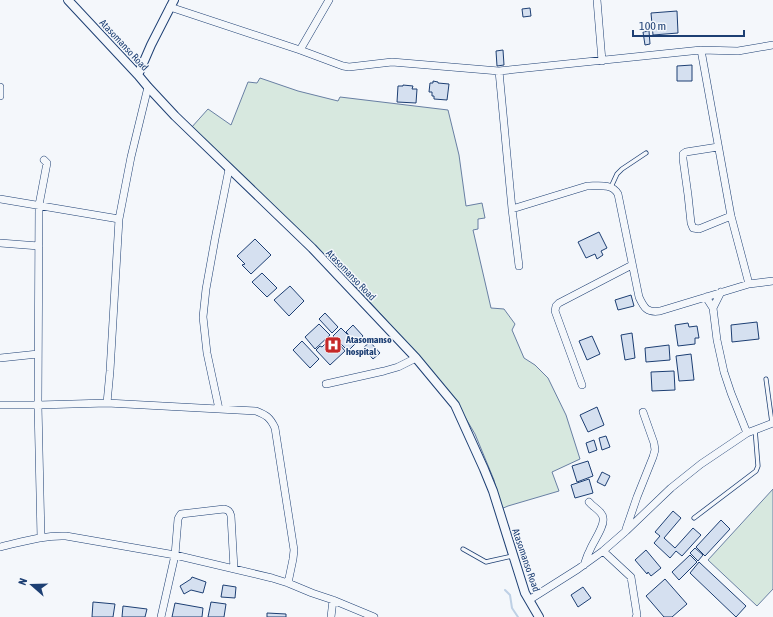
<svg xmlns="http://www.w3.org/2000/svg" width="773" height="617" font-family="'Asap Condensed',sans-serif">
<rect width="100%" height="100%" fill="#f4f7fb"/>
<path fill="#d7e8df" stroke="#687fa3" d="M260,78L298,91L338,101L340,97L448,110L459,155L466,206L482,203L485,218L478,219V229L473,230L491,308L504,309L515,324L512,330L524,358L535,365L548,378L566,415L580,459L552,472L559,491L508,506L501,509L494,480L475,434L456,402L409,345L358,289L191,128L208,109L231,125L248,82L257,83Z
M773,489V589L757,606L708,560Z"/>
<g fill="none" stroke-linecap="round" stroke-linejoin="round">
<path stroke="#bed0e5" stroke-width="2" d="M505,590L510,595L512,608L518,617"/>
</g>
<path fill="#d5e0f0" stroke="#1d3f73" d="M530,8L531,16L523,17L522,9Z
M677,11L678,33L653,35L651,13Z
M649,31L650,44L645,45L643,32Z
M503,50L504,65L497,66L496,51Z
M692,65V81H677V66Z
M433,81L438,82V83L449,84L447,100L434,99V96H432V92H429L430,83H433Z
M403,85L413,86L412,89H417L416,103L397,102L398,86H403Z
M599,232L607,248L601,251L603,255L597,259L595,254L586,258L578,242Z
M255,239L271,255L251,274L242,265L245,264L237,256Z
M262,273L277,288L267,297L252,282Z
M290,286L304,301L289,316L274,300Z
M631,295L634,306L618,310L615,300Z
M325,313L338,327L332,333L319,319Z
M757,322L759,339L732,342L731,325Z
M688,323L689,327L697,326L699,338H695V344L678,346L675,325Z
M319,324L330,335L315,349L305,337Z
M353,325L363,336L357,343L346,332Z
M341,328L356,343L348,351L333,336Z
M632,333L635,358L625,360L621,335Z
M592,336L600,354L587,360L579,341Z
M332,337L337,343L329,350L331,353L340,345L345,351L330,365L316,350L320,346L322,347Z
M302,341L319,359L310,368L293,350Z
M370,342L380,353L373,359L363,348Z
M669,345L670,360L646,362L645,348Z
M691,354L694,380L679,381L676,356Z
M674,371L675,390L652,391L651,372Z
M597,407L604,425L588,432L580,415Z
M606,436L610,447L602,450L599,438Z
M594,440L597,450L589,453L586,443Z
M588,461L593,476L577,482L572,466Z
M602,472L610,476L605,486L597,482Z
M589,479L593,493L575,498L571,485Z
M673,511L681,518L664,538L675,548L693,528L701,535L682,556L676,551L670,558L654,543L660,536L655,532Z
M721,520L730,529L705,556L696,547Z
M695,548L703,555L698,561L690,553Z
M646,550L661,568L651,576L648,572L647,574L635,560Z
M690,555L697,562L679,580L672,572Z
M699,562L746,606L736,617L690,573Z
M192,577L206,582L203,593L191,590L184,594L180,586L191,579Z
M665,579L687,604L672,617H664L646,596Z
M223,585L236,587L235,598L221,597Z
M583,587L591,598L578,607L571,595Z
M93,602L115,604L113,617H92Z
M211,602L226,604L224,617H208Z
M175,603L203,608L202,617H172Z
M123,606L147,609L145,617H122Z
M267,613L286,614V617H267Z"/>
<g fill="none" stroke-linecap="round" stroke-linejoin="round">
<g stroke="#1d3f73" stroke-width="5">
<path id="service" d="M611,187L617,174L622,169L646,153
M766,379L772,423
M694,518L756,471L758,466L755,429
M463,549L486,562L490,561L512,556"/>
</g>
<g stroke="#1d3f73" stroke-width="8">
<path id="minor" d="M597,0L602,61
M170,7L300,50L343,66L349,67L392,62L499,71L701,50L738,51L773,45
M300,50L329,0
M701,50L731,216L749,284
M499,71L512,209L519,266
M0,87V96
M718,147L686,152L683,154V159L688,195L691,223L693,228L699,229L731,216
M0,199L119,219
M512,209L587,186C598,186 612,183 618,194L639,297C644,308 647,313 660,311L749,284L773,281
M0,243L39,246
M706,297L713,308L717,340L724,372L731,393L747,433
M713,308L721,292
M0,358L38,354
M326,384L384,371L398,367L416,358
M582,385L555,311L556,306L559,303L632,265
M107,403L256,411C266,415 270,417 275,428L294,550L293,559L288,583
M0,405H38L107,403L110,371L119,219L131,157L148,87
M219,409L207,353L203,317L206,289L215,239L229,169
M626,529L637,497L653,457L655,450L654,443L643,412
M41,538L38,405L39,205L47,163L44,160
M0,547C22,542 43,535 66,536L175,555L272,578L288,583L312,593L333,600L374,617
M603,551L631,577L637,615L636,617
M584,565C586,560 587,555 590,550C593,542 605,526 603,518C603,512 593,507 589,502
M529,600L578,569L603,551L626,531L671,488L701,464L747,433L773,423
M161,617L175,555L178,519L179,517L181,514L224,509C228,510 230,511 231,516L234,569
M331,617L333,600"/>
</g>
<g stroke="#1d3f73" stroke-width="10">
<path id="tertiary" d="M68,0L138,75L148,87L175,116L312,248L416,358L455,405L484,469L493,491L525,593L539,617
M138,75L151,45L174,0"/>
</g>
<use href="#service" stroke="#f4f7fb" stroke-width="3.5"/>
<use href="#minor" stroke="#f4f7fb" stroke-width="7"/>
<use href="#tertiary" stroke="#f4f7fb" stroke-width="8"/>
</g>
<defs>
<g id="hospital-square" transform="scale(0.9)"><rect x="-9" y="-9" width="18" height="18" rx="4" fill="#c62828" stroke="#f4f7fb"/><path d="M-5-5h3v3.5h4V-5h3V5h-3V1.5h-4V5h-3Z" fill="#fff"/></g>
</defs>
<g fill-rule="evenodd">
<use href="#hospital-square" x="333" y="345"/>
</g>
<g text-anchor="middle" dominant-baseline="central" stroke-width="3" stroke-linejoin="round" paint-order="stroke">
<g font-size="10" fill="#1d3f73" stroke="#f4f7fb">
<text transform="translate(124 45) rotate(47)">Atasomanso Road</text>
<text transform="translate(351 275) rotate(46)">Atasomanso Road</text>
<text transform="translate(526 560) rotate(71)">Atasomanso Road</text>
</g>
<g font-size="10" font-weight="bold" fill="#1d3f73" stroke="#f4f7fb" text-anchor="start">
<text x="346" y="339">Atasomanso<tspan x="346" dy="12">hospital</tspan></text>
</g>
</g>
<g transform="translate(32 585) rotate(290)" stroke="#f4f7fb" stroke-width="3" paint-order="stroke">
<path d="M0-3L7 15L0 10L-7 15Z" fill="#1d3f73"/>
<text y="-6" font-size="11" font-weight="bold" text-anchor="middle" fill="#1d3f73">N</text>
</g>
<path d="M633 30v6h111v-6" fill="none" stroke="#1d3f73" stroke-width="2"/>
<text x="639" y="30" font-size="12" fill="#1d3f73" stroke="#f4f7fb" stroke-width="3" paint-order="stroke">100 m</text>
</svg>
